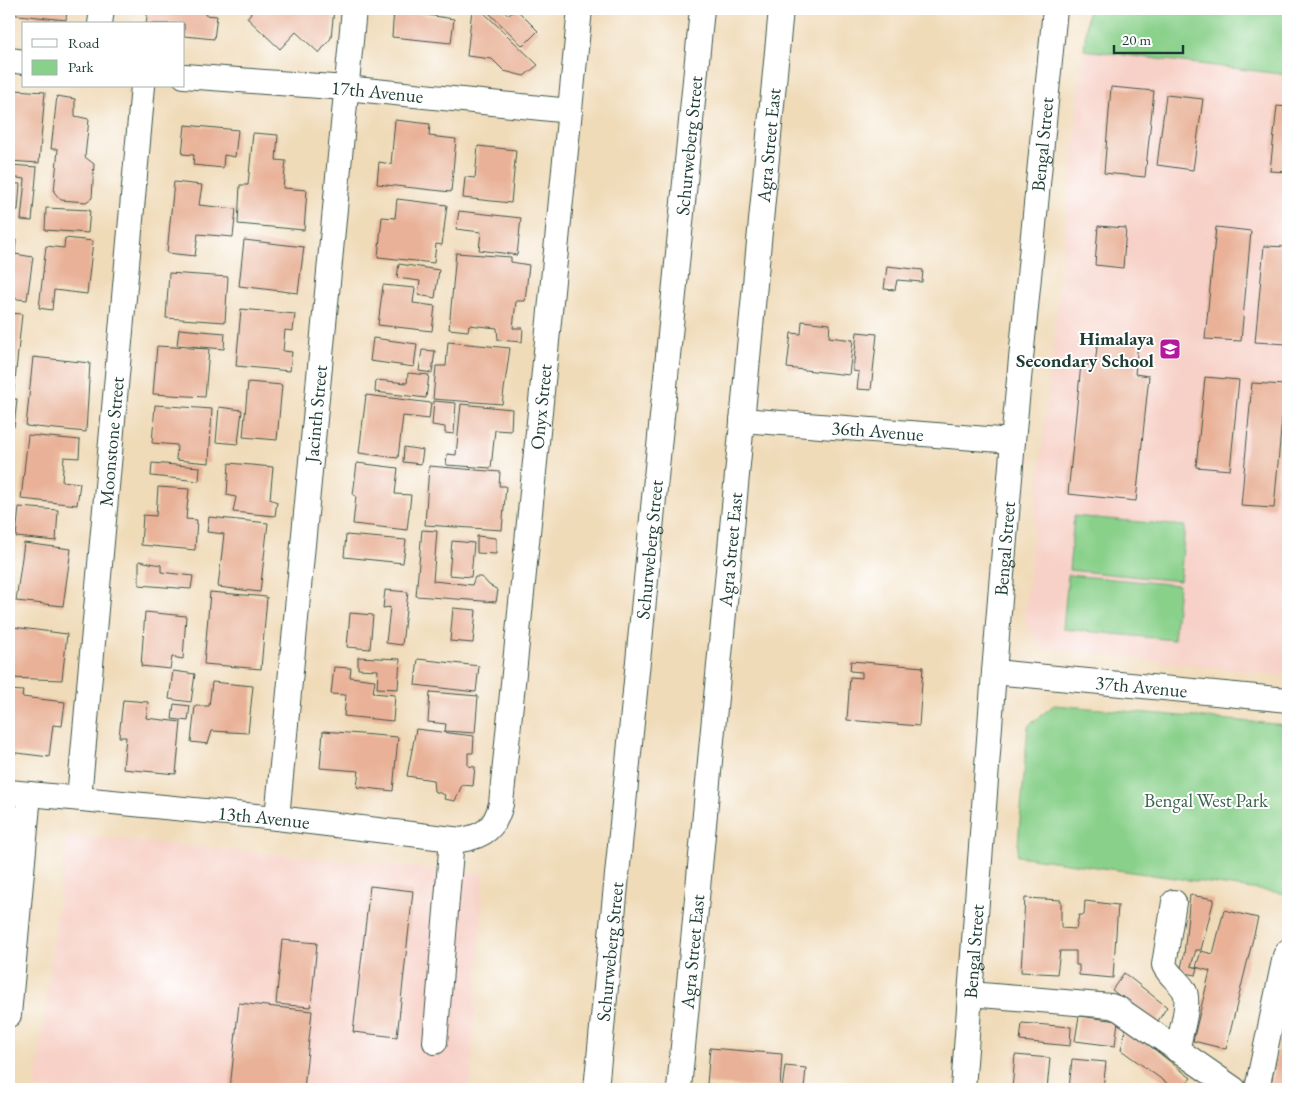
<svg xmlns="http://www.w3.org/2000/svg" width="1297" height="1098" font-family="'EB Garamond',serif">
<rect width="100%" height="100%" fill="#fff"/>
<filter id="ink" filterUnits="userSpaceOnUse"><feTurbulence type="fractalNoise" baseFrequency=".02" numOctaves="2"/><feDisplacementMap in="SourceGraphic" scale="10" xChannelSelector="R" yChannelSelector="G"/><feConvolveMatrix kernelMatrix="1 2 1 2 8 2 1 2 1" color-interpolation-filters="sRGB"/></filter>
<filter id="wash" filterUnits="userSpaceOnUse"><feTurbulence type="fractalNoise" baseFrequency=".0096" numOctaves="4" result="noise"/><feDisplacementMap in="SourceGraphic" scale="20" xChannelSelector="R" yChannelSelector="G"/><feGaussianBlur stdDeviation="1.12" result="paint"/><feColorMatrix in="noise" values="0 0 0 0 0 0 0 0 0 0 0 0 0 0 0 0 0 1.4 0 .05"/><feComposite in="paint" operator="in"/></filter>
<g filter="url(#wash)">
<rect width="100%" height="100%" fill="#f0dbb9"/>
<path fill="#f7d1c7" d="M1084,50L1288,75V676L1042,648L1024,623Z
M67,835L484,873L470,1089H35Z"/>
<path fill="#89d08a" stroke="#54865f" d="M1088,9H1288V75L1084,50Z
M1074,516L1185,526L1180,581L1069,570Z
M1068,575L1179,585L1174,640L1063,629Z
M1054,705L1288,725V894L1017,856L1028,726Z"/>
<g id="blocks">
<path fill="#e9b298" d="M9,9H67L66,20L9,14Z
M148,9H205V15L217,16L214,39L184,36V24H146Z
M254,9H334L331,38L319,53L296,32L280,49L247,18Z
M394,9H414V13L454,19L451,43L392,37Z
M472,9H480L538,65L524,76L504,71L492,59L467,56Z
M487,9H501L509,15L516,9L538,31L523,46L486,10Z
M1111,87L1154,91L1145,177L1104,173Z
M15,90L45,92L39,163L9,161V105H14Z
M1166,95L1203,99L1193,170L1157,165Z
M57,96L75,99V116L89,119L85,157L94,164L92,198L86,202L61,200L54,192L58,149H51Z
M1277,106L1288,107V172L1270,171Z
M395,120L430,124L429,136L456,139L451,192L377,184L379,162L391,164Z
M185,125L238,130L235,157L224,155L223,168L193,165L194,155L182,154Z
M253,133L278,135L276,160L286,161L283,188L307,190L304,230L238,224L240,185H248Z
M478,146L516,150L511,203L463,198L465,177L475,178Z
M10,165L37,167L32,221L21,220L25,179L9,177Z
M174,182L202,185L199,205L236,209L233,237L198,234L195,256L167,253Z
M9,183L20,184L18,210H12L11,227H9Z
M397,199L447,205L442,245L436,244L434,263L378,257L382,217L395,218Z
M46,208L90,210L88,233L45,230Z
M459,211L521,218L517,255L479,250L481,232L456,229Z
M1098,226L1126,228L1123,268L1095,265Z
M1216,227L1251,231L1241,341L1205,339Z
M65,238L93,241L87,294L54,290L52,310L39,308L46,246L64,248Z
M9,239L16,240L15,254L33,257L27,300L9,298Z
M244,240L304,247L298,293L239,286Z
M1264,246L1288,247V326L1287,344L1255,342Z
M456,253L511,257V262L529,265L525,301H516L513,328H523L522,342L498,340L497,328L469,325L468,331L449,329Z
M399,264L439,270L435,298L418,295L420,281L397,278Z
M887,266L923,270L922,282L897,280L895,290L884,289Z
M169,273L228,277L225,322L166,318Z
M383,285L415,288L413,303L435,306L432,331L378,325Z
M241,309L295,314L293,331L285,330L283,351L292,352L290,371L236,366Z
M9,313L22,314L13,399H17L14,427H9Z
M802,321L830,324L829,337L853,340L849,375L787,368L791,333L801,334Z
M179,329L225,333L224,349L177,345Z
M857,332L877,334L871,390L857,389L859,372L853,371Z
M373,338L417,344L414,367L370,361Z
M1098,338L1138,342L1135,374L1149,376L1136,501L1068,494L1081,364L1095,365Z
M448,342L510,348L502,404L433,399L436,366H446Z
M157,346L209,349L205,397L153,394Z
M422,350L435,351L432,373L419,371Z
M33,357L90,363L86,432L26,426Z
M408,373L429,375L426,398L375,392L376,380L407,383Z
M1205,377L1239,380L1230,470L1196,467Z
M248,382L282,385L277,440L243,437Z
M1252,383L1285,385L1274,508L1241,506Z
M366,395L431,403L429,419L403,416L398,458L359,453Z
M434,401L456,403L454,434L445,433V427L432,425Z
M461,404L512,409L511,431L495,430L491,468L446,465L447,454L456,455Z
M155,405L212,409L209,463L176,460L177,445L152,443Z
M219,407L242,410L238,444L216,442Z
M28,435L80,440L79,458L64,457L62,481L80,483L77,505L21,499Z
M404,447L423,450L421,464L403,462Z
M152,463L200,467L199,481L151,476Z
M229,463L273,467L270,499L277,502L275,516L233,512L236,497L227,495Z
M357,463L398,468L395,494L411,495L407,530L353,524L356,496L353,495Z
M429,466L500,472L499,486H506L502,530L425,525Z
M158,487L189,489L186,519L197,520L195,550L141,545L143,515L156,516Z
M19,507L58,510L56,541L16,537Z
M209,517L268,523L260,592L218,587L224,534L207,532Z
M422,530L437,531L433,581L472,585L475,577H482L489,585L498,590L496,602L416,596Z
M346,535L406,540L403,563L344,557Z
M477,536L496,538V554L477,553Z
M452,541L474,543L471,577L449,575Z
M24,543L71,549L63,606L16,601Z
M139,561L161,565V572L193,576L191,589L139,585Z
M385,590L408,592L402,645L386,643L390,607L383,608Z
M210,592L267,597L261,669L204,664Z
M453,608L476,610L473,643L450,641Z
M145,612L186,616L183,659L172,657L170,669L141,666Z
M350,613L373,615L370,649L347,647Z
M13,627L67,634L62,680L9,678V639L13,637Z
M358,657L400,659L398,689L377,688L378,670L358,669Z
M418,659L479,666L476,692L415,685Z
M851,661L923,667L919,726L847,720L850,677L862,678V672L850,671Z
M334,667L351,668L350,677L375,680L373,693L395,695L393,721L344,716L346,695L331,694Z
M173,671L195,674L191,702L169,699Z
M212,682L253,686L248,733L212,731L208,744L191,742L195,706H209Z
M9,690L23,691L22,697L65,702L62,726L53,725L49,757L9,752Z
M430,692L478,696L475,733L445,731L446,724L428,722Z
M123,700L148,702L146,718L181,722L176,774L123,769L126,737H119Z
M174,704L190,706L188,721L172,719Z
M416,729L474,736L473,753H468V766L475,767L473,786L462,785L455,801L444,799L445,795L434,791L433,780L407,776Z
M323,731L398,737L393,791L357,787L359,771L320,768Z
M370,886L413,891L397,1037L353,1032Z
M1190,895L1214,899L1201,950H1196L1191,966L1198,968L1196,975L1180,972L1184,955Z
M1025,898L1061,900V928L1076,929L1079,915H1084L1085,901L1118,905L1113,978L1079,975V965H1076V951H1060L1057,974L1021,972Z
M1224,910L1258,918L1226,1049L1193,1041L1210,971L1196,967L1201,951L1213,954Z
M282,940L317,943L311,1007L276,1004Z
M1124,973L1167,1007L1156,1024L1112,990Z
M1287,1002L1288,1089H1270Z
M239,1003L312,1011L304,1089H230Z
M1079,1016L1118,1021L1115,1046L1075,1041Z
M1022,1023L1071,1027L1070,1046L1020,1041Z
M1126,1027L1191,1078L1181,1089H1175L1121,1050Z
M710,1048L782,1054L780,1089L707,1084Z
M1015,1055L1050,1058L1047,1089H1012Z
M1072,1059L1106,1062L1103,1089H1069Z
M785,1066L806,1068L804,1089H782Z"/>
</g>
</g>
<g filter="url(#ink)">
<use href="#blocks" fill-opacity="0" stroke="#3e5548" stroke-width="1"/>
<g fill="none" stroke-linecap="round" stroke-linejoin="round">
<g stroke="#3e5548" stroke-width="26">
<g id="minor">
<path d="M100,24L102,9"/>
<path d="M9,60L24,62"/>
<path id="s1" d="M184,76L346,88L570,111"/>
<path id="s2" d="M742,420L1013,441"/>
<path id="s3" d="M994,672L1288,700"/>
<path id="s4" d="M9,792L277,818L461,840C485,836 495,828 501,804L580,9"/>
<path id="s5" d="M79,798L143,86"/>
<path id="s6" d="M277,818L354,9"/>
<path d="M1174,902L1164,965C1169,976 1179,981 1184,990C1191,1002 1180,1036 1177,1050"/>
<path d="M970,994L1111,1006L1119,1009L1234,1089"/>
<path d="M9,1015L29,794"/>
<path d="M435,1042L452,839"/>
<path id="s7" d="M596,1089L702,9"/>
<path id="s8" d="M679,1089L781,9"/>
<path id="s9" d="M963,1089L994,672L1013,441L1055,9"/>
<path d="M1257,1089L1285,956L1288,951"/>
</g>
</g>
<use href="#minor" stroke="#fff" stroke-width="24"/>
</g>
</g>
<defs>
<g id="school-square" transform="scale(1.125)"><rect x="-9" y="-9" width="18" height="18" rx="4" fill="#b5179e" stroke="#fff"/><path d="M0-5L7-2L0 1L-7-2ZM-4 1L0 2.5L4 1V4Q0 6-4 4Z" fill="#fff"/></g>
</defs>
<g fill-rule="evenodd">
<use href="#school-square" x="1170" y="349"/>
</g>
<g text-anchor="middle" dominant-baseline="central" stroke-width="4" stroke-linejoin="round" paint-order="stroke">
<g font-size="19" fill="#1f3d34" stroke="#fff">
<text stroke="none"><textPath href="#s1" startOffset="194">17th Avenue</textPath></text>
<text stroke="none"><textPath href="#s9" startOffset="948">Bengal Street</textPath></text>
<text stroke="none"><textPath href="#s7" startOffset="948">Schurweberg Street</textPath></text>
<text stroke="none"><textPath href="#s8" startOffset="948">Agra Street East</textPath></text>
<text stroke="none"><textPath href="#s4" startOffset="912">Onyx Street</textPath></text>
<text stroke="none"><textPath href="#s6" startOffset="406">Jacinth Street</textPath></text>
<text stroke="none"><textPath href="#s2" startOffset="136">36th Avenue</textPath></text>
<text stroke="none"><textPath href="#s5" startOffset="358">Moonstone Street</textPath></text>
<text stroke="none"><textPath href="#s7" startOffset="542">Schurweberg Street</textPath></text>
<text stroke="none"><textPath href="#s8" startOffset="542">Agra Street East</textPath></text>
<text stroke="none"><textPath href="#s9" startOffset="542">Bengal Street</textPath></text>
<text stroke="none"><textPath href="#s3" startOffset="148">37th Avenue</textPath></text>
<text stroke="none"><textPath href="#s4" startOffset="256">13th Avenue</textPath></text>
<text stroke="none"><textPath href="#s7" startOffset="138">Schurweberg Street</textPath></text>
<text stroke="none"><textPath href="#s8" startOffset="138">Agra Street East</textPath></text>
<text stroke="none"><textPath href="#s9" startOffset="138">Bengal Street</textPath></text>
</g>
<g font-size="19" font-weight="bold" fill="#1f3d34" stroke="#fff" text-anchor="end">
<text x="1154" y="338">Himalaya<tspan x="1154" dy="22">Secondary School</tspan></text>
</g>
<g font-size="19" fill="#3a624a" stroke="#fff">
<text x="1206" y="800">Bengal West Park</text>
</g>
</g>
<rect width="1297" height="1098" fill="none" stroke="#fff" stroke-width="30"/>
<rect x="22" y="22" width="162" height="65" fill="#ffffff" stroke="#a5b1ae"/>
<rect x="32" y="39" width="25" height="8" fill="#ffffff" stroke="#a5b1ae"/>
<text x="68" y="48" font-size="15" fill="#1f3d34">Road</text>
<rect x="32" y="60" width="25" height="15" fill="#89d08a" stroke="#a5b1ae"/>
<text x="68" y="72" font-size="15" fill="#1f3d34">Park</text>
<path d="M1114 45v8h69v-8" fill="none" stroke="#1f3d34" stroke-width="2.5"/>
<text x="1122" y="45" font-size="15" fill="#1f3d34" stroke="#ffffff" stroke-width="4" paint-order="stroke">20 m</text>
</svg>
